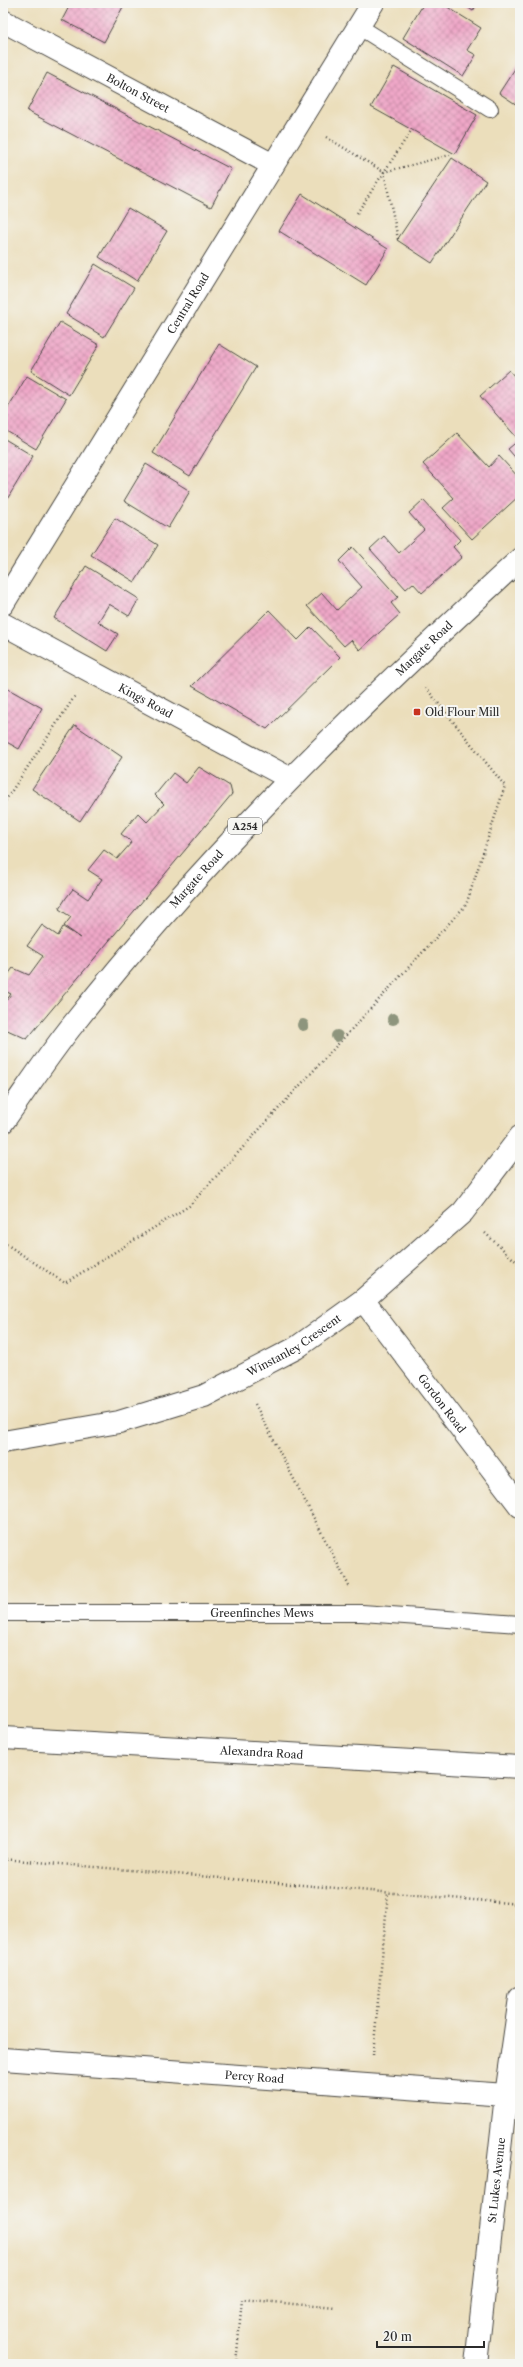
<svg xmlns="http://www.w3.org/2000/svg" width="523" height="2367" font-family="'Libre Caslon Text',serif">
<defs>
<pattern id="building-cross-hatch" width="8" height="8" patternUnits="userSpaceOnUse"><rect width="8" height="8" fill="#efa7c8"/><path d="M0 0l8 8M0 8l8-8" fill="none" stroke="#c288a3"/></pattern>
</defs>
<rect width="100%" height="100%" fill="#f6f6f2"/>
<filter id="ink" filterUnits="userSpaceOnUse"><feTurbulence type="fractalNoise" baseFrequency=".025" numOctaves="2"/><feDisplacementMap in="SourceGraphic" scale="8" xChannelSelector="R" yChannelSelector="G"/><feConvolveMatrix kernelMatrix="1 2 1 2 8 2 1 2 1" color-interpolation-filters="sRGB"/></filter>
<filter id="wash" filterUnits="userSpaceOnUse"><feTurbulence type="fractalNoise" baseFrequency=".012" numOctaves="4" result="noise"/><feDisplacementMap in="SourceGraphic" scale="16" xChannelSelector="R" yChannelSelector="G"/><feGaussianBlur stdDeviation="0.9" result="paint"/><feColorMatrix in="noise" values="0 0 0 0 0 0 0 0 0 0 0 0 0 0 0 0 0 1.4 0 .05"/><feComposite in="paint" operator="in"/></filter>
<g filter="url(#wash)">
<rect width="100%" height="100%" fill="#ebdebb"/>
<g id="blocks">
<path fill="url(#building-cross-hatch)" d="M71,3H120L124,5L104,42L62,20Z
M424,3H441L481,28L467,50L476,55L463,76L403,38Z
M461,3H478L473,11Z
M520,61V107L499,93Z
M394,67L477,115L455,154L371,107Z
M47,73L231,169L211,207L27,111Z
M452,158L486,181L432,263L397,240Z
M302,194L388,249L366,285L279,231Z
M128,208L167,231L137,281L99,257Z
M95,264L134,288L104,337L66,314Z
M60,322L99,345L69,395L31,371Z
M219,344L256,367L190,476L153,453Z
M509,370L520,383V463L508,449L519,440L480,396Z
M27,376L66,399L36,449L3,429V416Z
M457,433L489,467L499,456L520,479V495L472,539L443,508L454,498L423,464Z
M3,438L33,456L3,506Z
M146,464L190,491L168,528L124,501Z
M423,500L460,540L453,547L462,557L422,593L413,583L406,589L370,549L384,536L399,553L424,530L409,513Z
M115,518L158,545L135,582L91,555Z
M353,547L398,597L391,603L400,614L360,650L351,640L344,646L307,606L322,593L337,610L362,587L339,561Z
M86,566L139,599L129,616L109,604L98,622L118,634L107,651L54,618Z
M269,610L298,640L311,627L340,657L267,729L192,686Z
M3,686L42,708L19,749L3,740Z
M75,725L122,757L80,821L32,789Z
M199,767L230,786L232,794L27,1039L3,1028V1005L11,994L3,990V981L13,968L29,975L43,956L27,946L42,925L58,936L63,927L81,938L64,926L71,917L59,909L66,898L73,889L88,899L102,879L88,870L104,850L117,859L132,842L121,834L138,813L147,822L164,804L155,795L173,773L186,783Z"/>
</g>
</g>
<g filter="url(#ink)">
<use href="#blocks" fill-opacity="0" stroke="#484641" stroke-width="1"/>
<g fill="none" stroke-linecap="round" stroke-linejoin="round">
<g stroke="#484641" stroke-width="18">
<g id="lane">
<path d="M358,26L490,109"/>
<path id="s1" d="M3,1613H362L520,1624"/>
</g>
</g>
<g stroke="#484641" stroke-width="24">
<g id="street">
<path id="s2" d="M3,21L273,165"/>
<path id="s3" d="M3,604L373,3"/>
<path id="s4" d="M3,624L289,778"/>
<path id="s5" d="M363,1300L520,1506"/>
<path id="s6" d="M3,1442L119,1422L204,1396L296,1348L363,1300L463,1212L520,1137"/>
<path id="s7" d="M3,1738L520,1767"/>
<path id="s8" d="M3,2059L506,2095"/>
</g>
</g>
<g stroke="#484641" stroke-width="24">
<g id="secondary">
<path id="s9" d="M476,2364L506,2095L520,1998"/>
</g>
</g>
<g stroke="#484641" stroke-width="24">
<g id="primary">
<path id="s10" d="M3,1122C27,1088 49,1054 75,1022C208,853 362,704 520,559"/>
</g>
</g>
<path stroke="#484641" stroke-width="2.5" stroke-dasharray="1 3" stroke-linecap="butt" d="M326,137L384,172
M357,213L411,131
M398,239L384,172L450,155
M3,804L75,696
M485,1233L520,1265
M3,1242L65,1283L189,1206L466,905L505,786L426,688
M255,1404L349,1586
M3,1859L520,1904
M373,2055L388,1892
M236,2364L242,2299L335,2308"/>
<use href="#lane" stroke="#fff" stroke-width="16"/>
<use href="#street" stroke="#fff" stroke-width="22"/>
<use href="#secondary" stroke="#fff" stroke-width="22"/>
<use href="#primary" stroke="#fff" stroke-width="22"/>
</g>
<g fill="#8e957d">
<circle cx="393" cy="1019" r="6"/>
<circle cx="303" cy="1025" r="6"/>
<circle cx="337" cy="1036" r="6"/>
</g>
</g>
<rect fill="#c8321e" stroke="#f6f6f2" stroke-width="1.5" x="413" y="708" width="8" height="8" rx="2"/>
<g text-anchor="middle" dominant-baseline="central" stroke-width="4" stroke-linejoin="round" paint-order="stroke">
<rect fill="#f6f6f2" stroke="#686867" stroke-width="1" x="228" y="818" width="34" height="16" rx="3"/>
<g font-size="10" font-weight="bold" fill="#2b2b2b">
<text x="245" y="826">A254</text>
</g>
<g font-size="11" fill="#2b2b2b" stroke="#f6f6f2">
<text stroke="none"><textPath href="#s2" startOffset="153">Bolton Street</textPath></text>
<text stroke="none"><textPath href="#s3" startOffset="353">Central Road</textPath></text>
<text stroke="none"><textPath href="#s10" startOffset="635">Margate Road</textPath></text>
<text stroke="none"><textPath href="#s4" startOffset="162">Kings Road</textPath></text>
<text stroke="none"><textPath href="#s10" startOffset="311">Margate Road</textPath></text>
<text stroke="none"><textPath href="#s6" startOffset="310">Winstanley Crescent</textPath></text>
<text stroke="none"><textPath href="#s5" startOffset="130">Gordon Road</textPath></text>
<text stroke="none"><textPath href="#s1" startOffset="259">Greenfinches Mews</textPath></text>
<text stroke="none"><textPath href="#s7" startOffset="259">Alexandra Road</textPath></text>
<text stroke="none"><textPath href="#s8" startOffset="252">Percy Road</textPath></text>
<text stroke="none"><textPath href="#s9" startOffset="185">St Lukes Avenue</textPath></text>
</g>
<g font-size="11" fill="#2b2b2b" stroke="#f6f6f2" text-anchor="start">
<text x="425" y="712">Old Flour Mill</text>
</g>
</g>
<rect width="523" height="2367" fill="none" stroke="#f6f6f2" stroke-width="16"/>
<path d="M377 2341v6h107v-6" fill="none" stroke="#2b2b2b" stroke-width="2"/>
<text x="383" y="2341" font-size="12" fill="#2b2b2b" stroke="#f6f6f2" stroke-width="3" paint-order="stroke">20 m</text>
</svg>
